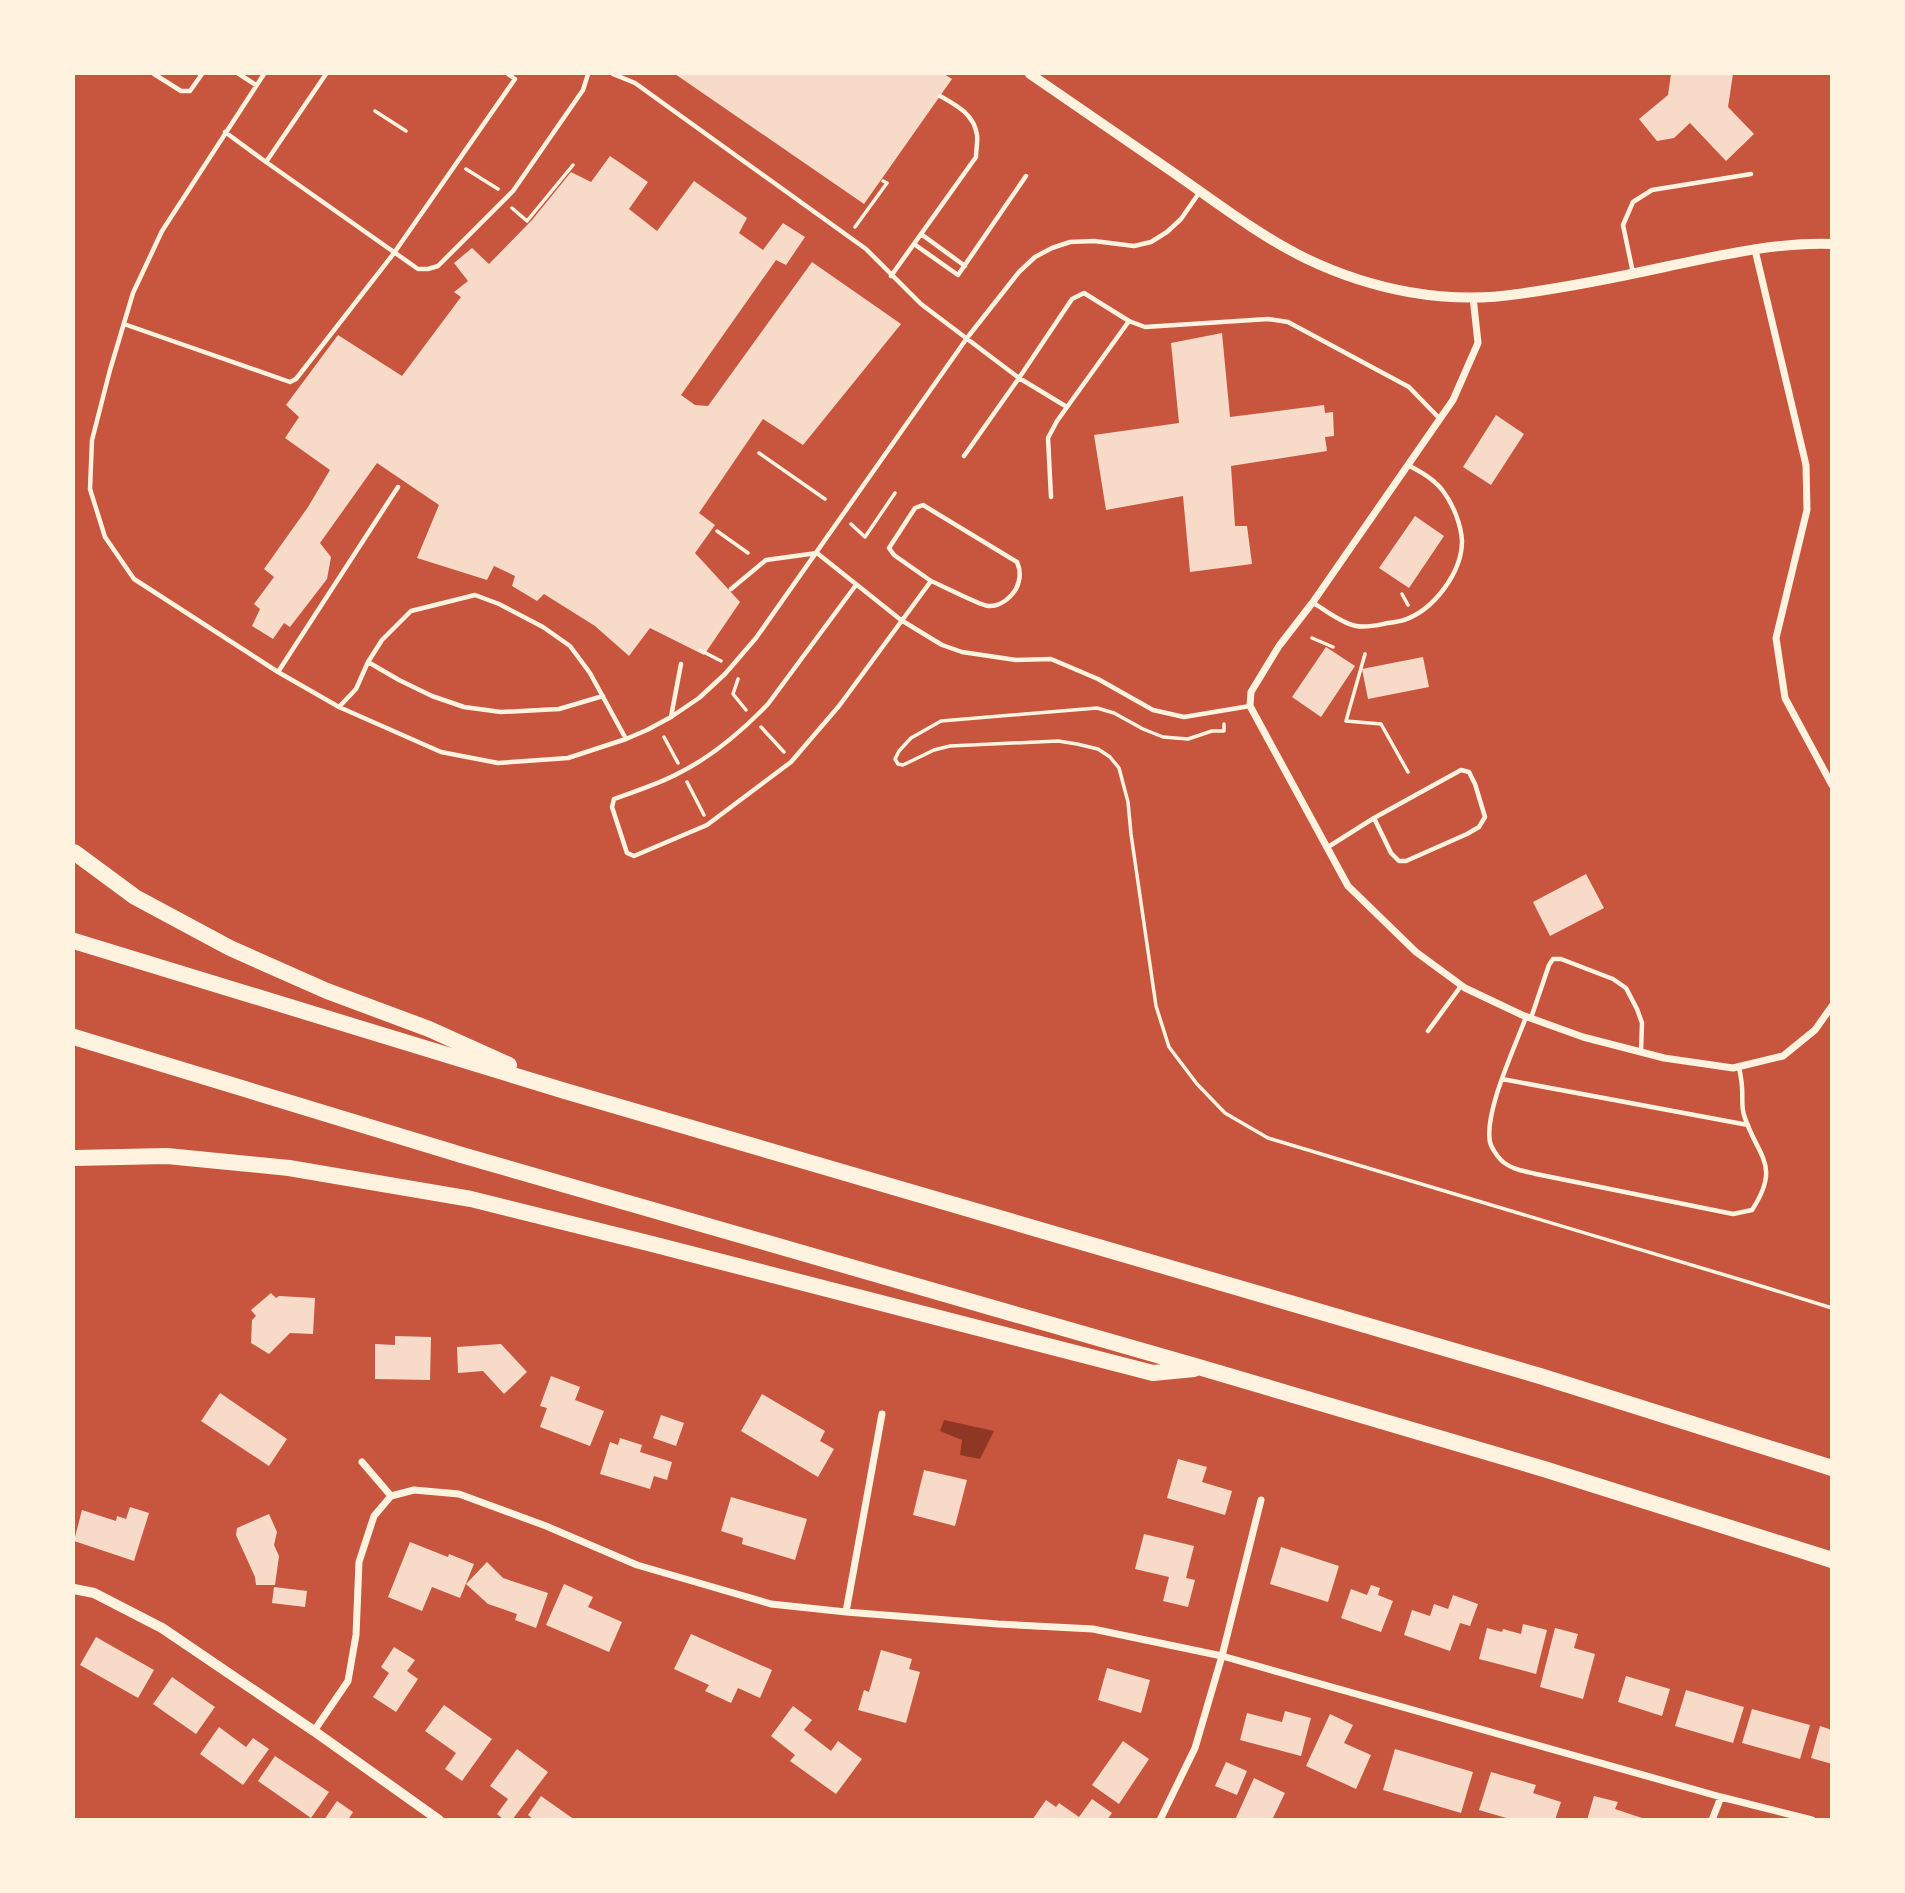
<svg xmlns="http://www.w3.org/2000/svg" width="1905" height="1893" font-family="'Titillium Web',sans-serif">
<rect width="100%" height="100%" fill="#c8553d"/>
<path fill="#8f3625" d="M944,1420L994,1431L980,1459L960,1455L962,1440L940,1431Z"/>
<path fill="#f7dbc8" d="M675,74H944L952,79L864,204Z
M1671,74H1733L1728,107L1754,134L1726,161L1690,123L1674,138L1657,141L1639,119L1668,95Z
M610,156L648,182L629,209L657,231L694,181L747,218L739,233L763,250L783,223L805,237L786,265L776,260L681,395L695,405L708,406L812,262L901,324L803,445L763,419L699,513L715,525L695,553L740,602L704,655L650,628L629,656L595,626L544,594L537,601L512,586L515,576L494,566L487,580L417,558L439,505L377,463L320,543L331,557L327,579L290,627L284,623L273,639L252,626L260,609L254,604L274,577L264,569L308,507L330,470L285,438L299,417L286,405L338,335L402,376L461,297L454,292L468,281L454,263L472,248L489,264L532,220L571,172L591,182Z
M1222,333L1230,417L1324,405L1325,413L1333,412L1334,436L1325,437L1327,451L1231,466L1235,526H1247L1252,564L1190,572L1183,496L1106,510L1094,435L1179,423L1171,343Z
M1496,415L1524,434L1491,485L1463,467Z
M1415,516L1444,536L1409,588L1379,568Z
M1326,647L1355,666L1321,717L1292,697Z
M1423,657L1429,687L1368,699L1362,669Z
M1586,874L1604,908L1550,936L1533,902Z
M271,1293L276,1298L279,1296L315,1298L313,1334L290,1333L269,1354L251,1343L252,1320L256,1316L251,1310Z
M395,1336L431,1337L430,1380L375,1379V1344L395,1345Z
M501,1344L527,1372L504,1394L483,1371L458,1373L457,1347Z
M551,1376L580,1387L575,1400L604,1411L590,1446L540,1427L547,1408L540,1406Z
M220,1393L287,1439L269,1466L201,1421Z
M762,1394L825,1431L820,1441L834,1449L818,1477L741,1431Z
M661,1415L684,1423L676,1446L653,1438Z
M620,1438L642,1445L640,1452L672,1462L667,1480L654,1476L650,1489L600,1474L610,1442L618,1445Z
M1178,1459L1207,1467L1202,1482L1232,1491L1225,1515L1167,1498Z
M924,1470L967,1480L955,1526L913,1515Z
M731,1497L807,1519L795,1560L742,1544L743,1538L721,1531Z
M130,1507L149,1513L134,1561L74,1541L82,1510L116,1521L117,1516L126,1519Z
M269,1514L277,1532L274,1545L279,1556L275,1585H256L255,1577L236,1535L237,1528Z
M1144,1534L1194,1546L1186,1578L1195,1580L1188,1607L1163,1601L1169,1577L1135,1569Z
M410,1542L448,1557L449,1554L474,1564L460,1598L432,1587L422,1611L388,1597Z
M1281,1547L1339,1566L1328,1602L1270,1584Z
M487,1562L503,1578L548,1593L536,1628L515,1620L517,1614L488,1604L466,1584Z
M564,1584L593,1597L588,1607L622,1622L609,1652L546,1625Z
M1371,1585L1380,1588L1378,1595L1393,1601L1381,1632L1341,1618L1351,1589L1367,1595Z
M274,1587L307,1591L305,1607L272,1603Z
M1453,1595L1478,1604L1470,1626L1460,1623L1450,1651L1404,1635L1412,1610L1430,1616L1434,1604L1448,1609Z
M1523,1624L1547,1630L1536,1674L1479,1659L1487,1628L1502,1632L1503,1629L1521,1634Z
M1555,1628L1578,1634L1574,1648L1595,1654L1583,1699L1540,1687Z
M691,1634L772,1670L760,1698L738,1688L731,1703L705,1691L709,1685L674,1669Z
M96,1637L154,1670L138,1698L80,1665Z
M394,1647L415,1660L407,1671L418,1679L396,1712L373,1697L389,1673L381,1667Z
M881,1650L912,1659L909,1669L920,1672L906,1723L858,1710L864,1690L869,1692Z
M1107,1668L1150,1680L1141,1713L1098,1700Z
M1626,1676L1670,1689L1662,1716L1618,1702Z
M172,1677L215,1707L196,1734L153,1704Z
M1686,1690L1744,1707L1733,1743L1675,1726Z
M444,1705L492,1739L462,1781L445,1769L456,1753L425,1731Z
M793,1706L812,1720L804,1730L831,1751L838,1741L862,1759L836,1794L790,1761L795,1755L771,1736Z
M1752,1709L1810,1725L1800,1759L1742,1743Z
M1285,1711L1311,1718L1301,1756L1240,1740L1247,1713L1282,1722Z
M1330,1714L1353,1725L1344,1743L1371,1755L1356,1789L1306,1766Z
M1820,1726L1832,1730V1764L1811,1758Z
M219,1727L246,1747L253,1738L269,1749L243,1785L200,1754Z
M1123,1741L1149,1759L1119,1804L1092,1785Z
M517,1749L548,1772L512,1820H504L497,1814L508,1799L490,1786Z
M1395,1749L1473,1772L1461,1813L1383,1790Z
M275,1756L329,1792L311,1818L258,1781Z
M1226,1762L1247,1771L1237,1795L1215,1786Z
M1491,1772L1536,1785L1533,1793L1561,1802L1555,1820H1513L1479,1810Z
M1254,1778L1285,1793L1272,1820H1235Z
M541,1796L575,1820H534L528,1815Z
M1594,1796L1618,1802L1615,1809L1648,1820H1587Z
M1092,1799L1112,1813L1107,1820H1032L1046,1800L1056,1807L1059,1803L1079,1817Z
M337,1801L353,1812L348,1820H324Z"/>
<g fill="none" stroke-linecap="round" stroke-linejoin="round">
<path stroke="#fff3e0" stroke-width="3.5" d="M375,111L406,131
M466,169L498,189
M512,208L527,221L573,165
M855,227L887,183L883,181
M759,453L825,499
M851,524L865,537L895,493
M717,531L748,553
M1402,594L1408,605
M1312,638L1333,647
M700,650L721,661
M1365,654L1346,721L1381,724L1408,772
M738,679L733,694L746,710
M1224,724V731H1212L1188,739L1163,737L1143,729L1114,713L1097,708L941,721L911,738L899,751L895,759L898,764L903,765L934,750L950,746L1058,741L1077,744L1098,749L1110,757L1119,768L1128,802L1131,834L1156,1006L1169,1047L1197,1084L1225,1113L1268,1138L1745,1281L1832,1308
M761,727L784,752
M664,737L678,763
M687,782L704,815"/>
<path stroke="#fff3e0" stroke-width="4.5" d="M154,74L181,91H190L202,74
M239,74L256,85
M264,74L162,231L133,293L110,370L92,440L90,489L105,537L134,579L278,672L339,707L441,752L498,763L568,758L626,739L647,730L671,717L699,698L725,674L756,638L967,338L1019,272L1035,257L1052,248L1070,242L1094,241L1134,246L1151,242L1167,232L1181,219L1199,193
M326,74L266,162L418,269H428L438,266L513,191L583,90L588,74
M613,74L635,83L866,249L921,304L1019,378L1067,407
M225,132L266,162
M921,234L965,266
M914,244L958,275L1026,176
M1633,273L1623,225L1633,202L1652,190L1751,174
M891,276L976,157C976,150 978,141 977,135C974,114 956,105 940,96
M124,324L290,382L296,379L394,253L515,79L508,74
M964,456L1019,378L1072,299L1084,293L1129,321L1145,327L1268,319L1288,322L1409,387L1440,419
M1051,497L1048,438L1057,421L1129,321
M856,585L768,704C742,731 713,756 679,773C659,784 635,791 614,799L612,807L627,853L634,856L707,825L791,762L839,706L931,581L894,555L889,548L915,508L923,505L1017,562C1021,571 1020,581 1016,589C1010,598 1000,607 988,606C979,605 943,586 931,581
M731,589L766,560L817,553L901,620L942,645L962,652L1016,660L1051,659L1098,679L1153,710L1184,717L1250,706
M1313,603C1326,610 1341,623 1356,626C1367,628 1378,625 1388,623C1393,622 1399,622 1404,620C1434,610 1462,572 1462,541C1461,524 1453,504 1443,491C1434,479 1421,472 1408,465
M368,662L399,680L432,696L464,707L501,712L559,709L603,696
M278,672L398,487
M339,707L356,689L368,662L382,640L411,611L475,595L499,604L543,627L570,646L590,673L626,739
M671,717L681,664
M1461,770L1469,772L1475,784L1485,817L1479,827L1467,834L1406,861H1399L1391,853L1374,818Z
M1328,847L1374,818
M1526,1017C1515,1047 1484,1112 1490,1142C1491,1147 1497,1156 1501,1160C1510,1169 1524,1171 1536,1174L1733,1214L1752,1210C1782,1164 1757,1157 1744,1115C1741,1105 1743,1098 1742,1088C1742,1081 1740,1074 1739,1066
M1531,1018L1549,965L1553,959H1561L1613,979L1626,988L1637,1009L1642,1023L1641,1052
M1428,1031L1461,986
M1502,1079L1748,1125"/>
<path stroke="#fff3e0" stroke-width="7" d="M1755,250L1806,465L1807,510L1776,638L1785,698L1832,785
M1473,297L1478,343L1453,400L1313,602L1279,646L1251,692L1250,706L1348,886L1416,952L1465,988L1522,1015L1583,1037L1664,1058L1733,1068L1783,1056L1815,1030L1832,1006
M362,1462L391,1496
M846,1612L882,1414
M314,1731L348,1681L356,1635L359,1562L374,1516L391,1496L414,1490L459,1494L546,1526L637,1565L771,1604L846,1612L998,1624L1093,1629L1222,1656L1721,1797L1812,1820
M1160,1820L1195,1748L1222,1656L1261,1500
M1712,1820L1721,1797"/>
<path stroke="#fff3e0" stroke-width="10" d="M1030,74C1078,107 1126,140 1174,173C1217,203 1260,236 1307,259C1372,290 1447,305 1518,294C1569,287 1619,277 1669,266C1722,255 1777,242 1832,244
M74,1589L94,1593L162,1628L314,1731L439,1820"/>
<path stroke="#fff3e0" stroke-width="16" d="M74,852L135,897L230,948L327,991L429,1029L509,1065
M74,941L565,1091L1540,1376L1832,1468
M74,1037L465,1156L1202,1368L1544,1469L1832,1560
M74,1158L167,1156L289,1168L471,1199L652,1244L1153,1373L1194,1369"/>
</g>
<rect width="1905" height="1893" fill="none" stroke="#fff3e0" stroke-width="150"/>
</svg>
